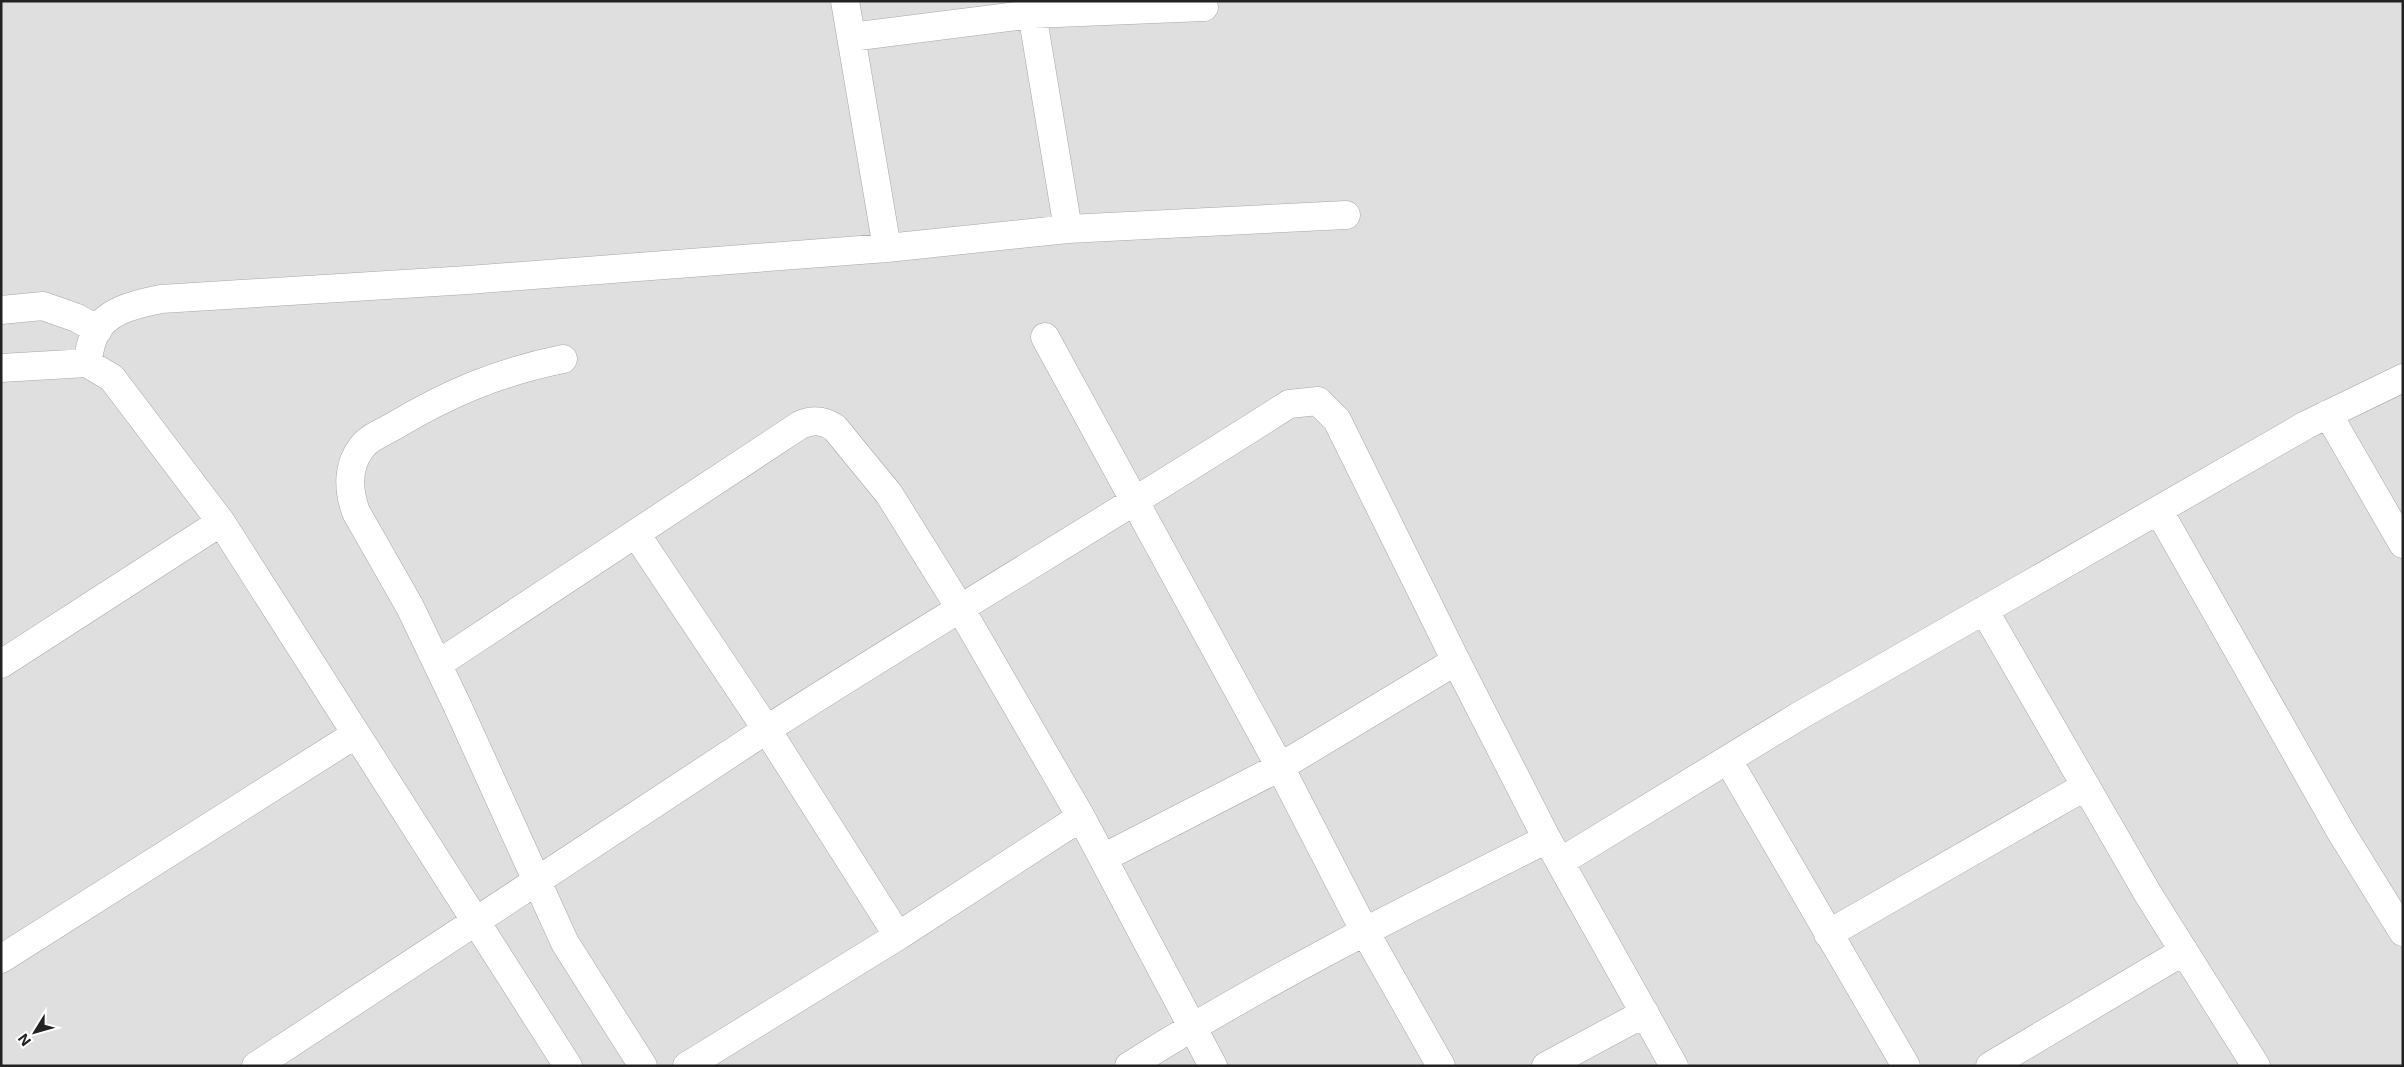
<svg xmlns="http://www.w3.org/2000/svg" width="2404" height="1067" font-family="Inter,sans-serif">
<rect width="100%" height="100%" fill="#f1efe9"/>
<path fill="#e0dfdf" d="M1,1H2403V1066H1Z"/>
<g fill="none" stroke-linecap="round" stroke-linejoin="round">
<g stroke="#a6a6a6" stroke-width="29">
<path id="minor" d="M845,1L887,248
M1030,1L1068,229
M851,37L1033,14L1204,7
M1,310L43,306L77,318L98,330
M1045,337L1280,767L1364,930L1441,1066
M563,359C499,372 449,393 394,426C384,432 368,438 362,447C347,466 348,490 356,512L410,607L457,705L565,943L643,1066
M87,363C89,355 90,344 94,336C104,310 137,304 161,299L468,280L887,248L1068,229L1346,215
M1,368L87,363L112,378L221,522L568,1066
M2328,414L2403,544
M2159,511L2341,832L2403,932
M636,534L767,730L898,936
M1984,610L2148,894L2256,1066
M1,664L221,522
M438,664L800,425C813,419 823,420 835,428L889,494L960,608L1081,817L1213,1066
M1728,760L1906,1066
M1103,858L1280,767L1456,661
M1560,862L1799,716L2023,588L2306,425L2403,378
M1828,934L2086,786
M1,959L356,734
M256,1066C427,955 596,841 766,730C939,619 1116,515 1289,404L1318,401L1337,420L1456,661L1547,839L1674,1066
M687,1066L898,936L1081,817
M1129,1066C1264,981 1405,910 1547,839
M1546,1066L1645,1013
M1990,1066L2184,951"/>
</g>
<use href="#minor" stroke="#fff" stroke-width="28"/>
</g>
<rect width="2404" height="1067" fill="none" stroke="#222222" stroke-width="5"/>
<g transform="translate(35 1032) rotate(233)" stroke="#ffffff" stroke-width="4" paint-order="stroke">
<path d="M0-4L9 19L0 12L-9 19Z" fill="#222222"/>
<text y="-8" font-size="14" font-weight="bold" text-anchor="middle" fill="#222222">N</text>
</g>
</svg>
